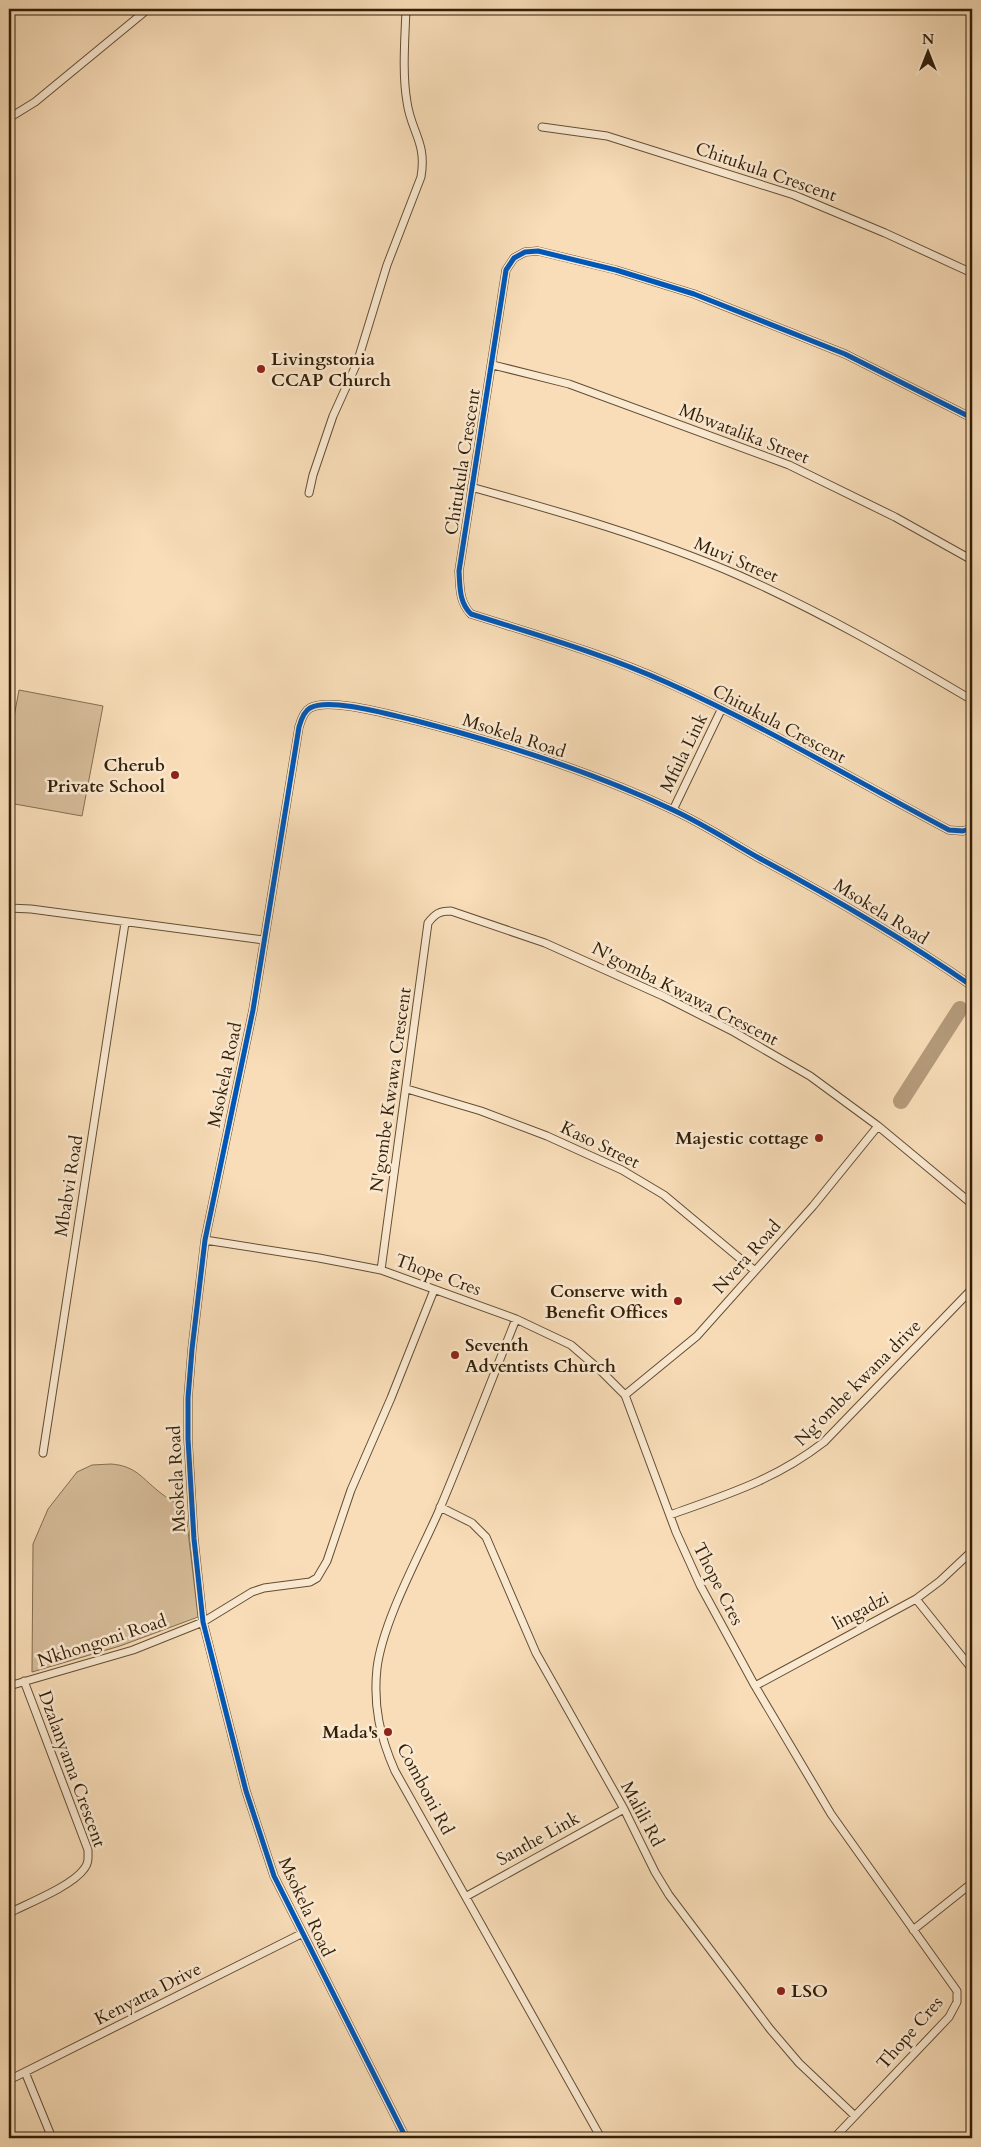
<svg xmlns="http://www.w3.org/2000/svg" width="981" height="2147" font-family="Cardo,serif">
<rect width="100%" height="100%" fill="#f8ddb8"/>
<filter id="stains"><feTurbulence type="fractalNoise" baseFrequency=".004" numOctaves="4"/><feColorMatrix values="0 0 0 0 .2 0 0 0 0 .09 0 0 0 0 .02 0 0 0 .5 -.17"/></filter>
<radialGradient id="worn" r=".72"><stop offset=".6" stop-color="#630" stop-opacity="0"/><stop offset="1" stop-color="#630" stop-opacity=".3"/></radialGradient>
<path fill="#d7bd9a" stroke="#856e50" d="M19,690L103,706L82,816L9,803V744Z
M111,1464C137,1466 142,1479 162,1494C171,1501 180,1504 186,1514L198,1617L120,1646L32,1672L33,1544L48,1509L77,1472L92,1465Z"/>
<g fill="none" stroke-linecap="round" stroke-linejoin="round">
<path stroke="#b59c7c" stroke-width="16" d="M901,1101L960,1009"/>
<g stroke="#644e33" stroke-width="9">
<path id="minor" d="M9,118L35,102L148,9
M542,127L607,136L794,195L885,233L972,273
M493,365L569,384L789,465L895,517L972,560
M972,418L845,354L694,294L616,270L538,251L525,252L514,258L506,270L459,571C460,587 459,602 471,614C537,635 604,654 668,683C764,726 856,781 949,830L963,831L972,828
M471,487C561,512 652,538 738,575C819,611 896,655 972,700
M309,493L313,475L333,416L357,363L387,265L421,177C427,142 411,132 407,102C402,74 405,38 406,9
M673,810L722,708
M9,908L31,909L264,940
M407,1089L481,1111L547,1136L622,1170L664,1195L755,1271
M205,1240L319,1258L381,1270L516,1319L571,1345L601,1371L625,1395L676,1532L700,1585L755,1686L831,1814L957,1991V2002L949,2017L834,2138
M381,1270L428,923C435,914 439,911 451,911L545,943L663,996L734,1032L810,1076L878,1126L972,1204
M516,1319C490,1384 465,1449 438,1513C418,1558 383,1621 377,1668C373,1706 380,1737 395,1771L601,2138
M625,1395L697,1336L813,1206L878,1126
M43,1453L125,923
M440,1507L472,1523L486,1537L536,1653L624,1809L655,1872L669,1895L770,2029L799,2063L855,2116
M670,1515C728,1494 775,1480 824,1442L972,1289
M916,1599L972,1669
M9,1686L133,1650L203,1622L252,1592L264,1588L310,1582L317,1578L327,1561L351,1490L391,1398L434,1290
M755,1686L916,1599L940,1581L972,1551
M467,1896L624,1809
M9,1913C29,1903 72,1886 84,1869C89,1863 88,1858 88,1850L24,1681
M913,1930L972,1883
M25,2072L52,2138
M9,2080L301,1934
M406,2138L274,1876L246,1791L203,1622L194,1539L188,1439V1398L192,1349L205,1240L253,1010L299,727C301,720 304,711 310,708C329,697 391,715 413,720C502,743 591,771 673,810C703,824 731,842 759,858C832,897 904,939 972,986"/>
</g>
<use href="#minor" stroke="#fae9d1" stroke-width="7"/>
<g stroke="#fae9d1" stroke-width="8">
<path id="cycleway" d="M972,418L845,354L694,294L616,270L538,251L525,252L514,258L506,270L459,571C460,587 459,602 471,614C537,635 604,654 668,683C764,726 856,781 949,830L963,831L972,828
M406,2138L274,1876L246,1791L203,1622L194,1539L188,1439V1398L192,1349L205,1240L253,1010L299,727C301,720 304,711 310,708C329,697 391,715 413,720C502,743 591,771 673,810C703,824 731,842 759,858C832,897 904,939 972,986"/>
</g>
<use href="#cycleway" stroke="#0057b8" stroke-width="5"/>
</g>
<g fill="#8f2418" stroke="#fae9d1" stroke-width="2">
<circle cx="261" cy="369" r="5"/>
<circle cx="175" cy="775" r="5"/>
<circle cx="819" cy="1138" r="5"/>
<circle cx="678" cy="1301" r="5"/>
<circle cx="455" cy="1355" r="5"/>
<circle cx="388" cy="1732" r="5"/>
<circle cx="781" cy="1991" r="5"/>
</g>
<g text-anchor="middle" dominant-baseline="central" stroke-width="5" stroke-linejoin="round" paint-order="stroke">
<g font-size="18" fill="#331e07" stroke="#fae9d1">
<text transform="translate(766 172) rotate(19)">Chitukula Crescent</text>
<text transform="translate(744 434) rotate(21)">Mbwatalika Street</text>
<text transform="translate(463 462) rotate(-81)">Chitukula Crescent</text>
<text transform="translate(736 560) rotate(23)">Muvi Street</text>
<text transform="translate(779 724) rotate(28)">Chitukula Crescent</text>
<text transform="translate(514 736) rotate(18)">Msokela Road</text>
<text transform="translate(684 753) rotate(-64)">Mfula Link</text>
<text transform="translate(881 912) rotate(32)">Msokela Road</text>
<text transform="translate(685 994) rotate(27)">N'gomba Kwawa Crescent</text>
<text transform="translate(225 1075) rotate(-78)">Msokela Road</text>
<text transform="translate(391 1090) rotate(-82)">N'gombe Kwawa Crescent</text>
<text transform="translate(600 1145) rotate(26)">Kaso Street</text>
<text transform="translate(69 1186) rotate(-81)">Mbabvi Road</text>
<text transform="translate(747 1257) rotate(-48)">Nvera Road</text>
<text transform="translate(438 1275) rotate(20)">Thope Cres</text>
<text transform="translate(858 1383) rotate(-45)">Ng'ombe kwana drive</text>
<text transform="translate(177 1479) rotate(-93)">Msokela Road</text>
<text transform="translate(718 1584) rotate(63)">Thope Cres</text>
<text transform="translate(861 1611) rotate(-28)">lingadzi</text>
<text transform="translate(102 1641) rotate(-18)">Nkhongoni Road</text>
<text transform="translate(72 1769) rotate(70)">Dzalanyama Crescent</text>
<text transform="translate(425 1789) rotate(62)">Comboni Rd</text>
<text transform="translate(642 1814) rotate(62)">Malili Rd</text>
<text transform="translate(538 1839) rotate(-29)">Santhe Link</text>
<text transform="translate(306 1907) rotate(65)">Msokela Road</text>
<text transform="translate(148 1994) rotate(-27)">Kenyatta Drive</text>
<text transform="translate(910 2033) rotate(-49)">Thope Cres</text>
</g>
<g font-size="18" font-weight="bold" fill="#331e07" stroke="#fae9d1" text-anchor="end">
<text x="271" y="359" text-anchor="start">Livingstonia<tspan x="271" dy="21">CCAP Church</tspan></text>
<text x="165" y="765">Cherub<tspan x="165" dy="21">Private School</tspan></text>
<text x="809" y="1138">Majestic cottage</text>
<text x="668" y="1291">Conserve with<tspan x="668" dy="21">Benefit Offices</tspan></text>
<text x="465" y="1345" text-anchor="start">Seventh<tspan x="465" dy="21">Adventists Church</tspan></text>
<text x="378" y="1732">Mada's</text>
<text x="791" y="1991" text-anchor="start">LSO</text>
</g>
</g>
<rect width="981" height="2147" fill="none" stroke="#f8ddb8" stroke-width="30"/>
<rect x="10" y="10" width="961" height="2127" fill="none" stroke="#331e07" stroke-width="2.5"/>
<rect x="15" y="15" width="951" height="2117" fill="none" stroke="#331e07"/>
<g transform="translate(928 52)" stroke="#fae9d1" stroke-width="4" paint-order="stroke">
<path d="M0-4L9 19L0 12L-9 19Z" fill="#331e07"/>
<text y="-8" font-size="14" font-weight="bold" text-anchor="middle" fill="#331e07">N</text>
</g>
<rect width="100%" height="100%" filter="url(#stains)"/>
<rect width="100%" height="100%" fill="url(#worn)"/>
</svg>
